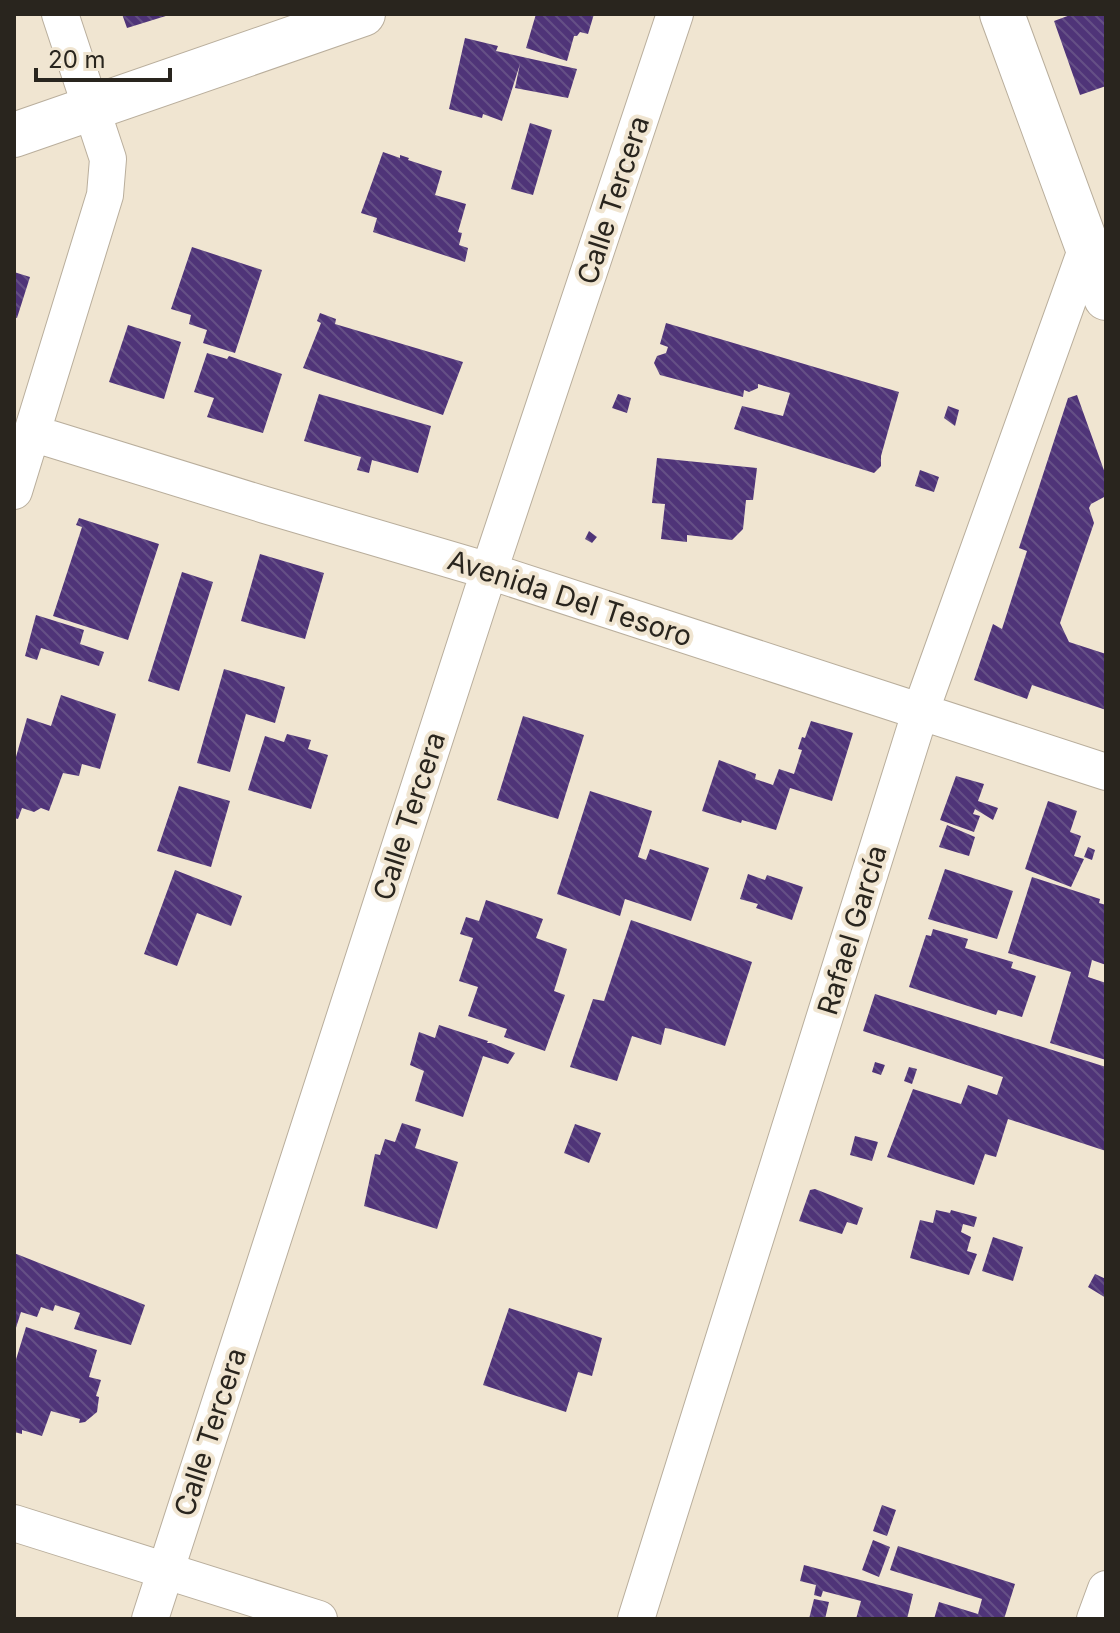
<svg xmlns="http://www.w3.org/2000/svg" width="1120" height="1633" font-family="Inter,sans-serif">
<defs>
<pattern id="building-back-hatch" width="6" height="6" patternUnits="userSpaceOnUse" patternTransform="scale(2)"><rect width="6" height="6" fill="#4f3478"/><path d="M-1 5l2 2M0 0l6 6M5-1l2 2" fill="none" stroke="#655086"/></pattern>
</defs>
<rect width="100%" height="100%" fill="#f0e5d1"/>
<path fill="url(#building-back-hatch)" d="M122,14H169V15L127,28Z
M536,14H594L588,34L580,32L577,36H574L567,61L526,48Z
M1073,14H1106V86L1080,95L1054,21Z
M465,38L498,46L496,51L577,69L568,98L515,88L520,64L502,121L483,114L482,118L449,109Z
M530,123L552,130L533,195L511,189Z
M383,152L400,158V155L409,158L408,160L442,171L435,195L466,204L458,232L462,233L459,245L468,248L465,262L373,232L377,218L361,213Z
M192,247L262,270L235,353L203,343L207,330L189,324L191,315L171,309Z
M14,272L30,277L17,318L14,317Z
M320,313L336,319L335,324L463,362L443,415L303,368L321,323L317,321Z
M666,323L899,392L881,456V466L874,473L734,429L742,406L783,416L790,393L758,384V388L749,392L744,390L743,397L660,375L654,363L657,356L666,353L668,347L660,344Z
M128,325L181,342L164,399L109,382Z
M207,353L227,359L229,356L282,374L263,433L207,417L214,398L194,392Z
M319,394L431,426L418,473L372,460L369,473L357,470L361,457L304,441Z
M618,394L631,398L627,413L612,408Z
M1077,395L1106,476V496L1091,504L1089,508L1094,523L1060,623L1069,642L1106,654V710L1032,685L1027,699L974,680L993,624L1002,629L1027,551L1019,548L1068,398Z
M948,406L959,410L955,426L944,418Z
M657,458L757,468L753,500H746L743,529L732,540L687,535V542L661,539L665,504L652,503Z
M920,470L939,477L934,492L915,486Z
M79,518L159,544L128,640L53,616L82,527L76,525Z
M589,531L597,537L592,543L585,539Z
M260,554L324,573L305,639L241,621Z
M182,572L213,582L179,691L148,681Z
M36,615L84,630L80,644L104,652L99,666L41,648L37,660L25,656Z
M224,669L285,687L275,723L246,714L230,772L197,763Z
M61,695L116,714L100,769L82,764L79,776L63,773L49,811L41,808L34,812L22,808L18,819L14,818V764L27,718L51,726Z
M523,716L584,735L558,819L497,800Z
M811,721L853,733L832,801L790,788L776,830L742,820L741,823L702,811L719,760L756,774L755,779L773,785L779,769L794,774L802,750L798,749L802,737L805,738Z
M287,734L311,740L308,749L328,755L311,809L248,790L265,736L284,742Z
M956,776L984,784L978,801L998,808L993,820L975,809L973,814L980,816L974,832L940,820Z
M179,786L230,801L211,867L157,851Z
M590,791L652,811L638,857L646,860L650,849L709,868L691,921L625,899L620,916L557,894Z
M1048,801L1077,811L1070,832L1081,836L1074,856L1084,859L1071,887L1025,869Z
M947,825L975,837L969,856L939,847Z
M1088,847L1095,850L1092,860L1084,857Z
M945,869L1013,891L997,939L928,919Z
M175,870L242,896L231,926L197,913L177,966L144,954Z
M748,874L765,880L767,875L803,887L792,920L756,908L758,904L740,899Z
M1032,877L1100,899L1099,903L1106,905V965L1092,960L1088,977L1106,983V1060L1050,1043L1071,972L1008,953Z
M486,900L543,919L536,938L567,949L554,991L565,995L545,1051L504,1037L507,1029L468,1016L478,987L459,981L473,938L460,934L466,917L479,921Z
M631,920L752,962L725,1046L671,1029L665,1028L661,1045L632,1036L617,1081L570,1067L593,999L604,1001Z
M933,929L968,939L965,948L1013,962L1011,968L1036,976L1022,1017L998,1010L996,1015L909,987L926,935L931,936Z
M875,994L1106,1067V1151L1008,1119L996,1157L985,1154L974,1185L887,1157L913,1089L961,1104L968,1085L997,1095L1003,1077L863,1031Z
M439,1025L488,1041L487,1043H491L515,1053L508,1064L483,1056L463,1117L415,1101L424,1071L410,1065L419,1032L435,1038Z
M875,1062L885,1065L881,1075L872,1072Z
M909,1067L917,1069L912,1084L904,1081Z
M402,1123L421,1129L415,1148L458,1162L437,1229L364,1206L375,1154L380,1155L385,1139L395,1142Z
M575,1124L601,1133L589,1163L564,1153Z
M855,1136L878,1142L872,1161L850,1155Z
M815,1189L863,1208L857,1225L847,1222L842,1234L799,1221L810,1190Z
M936,1210L950,1213L951,1210L977,1217L974,1227L963,1224L961,1232L971,1237L967,1251L977,1254L969,1275L910,1258L920,1220L933,1223Z
M993,1237L1023,1247L1013,1281L982,1271Z
M14,1253L145,1305L131,1345L74,1329L80,1313L55,1305L53,1311L41,1307L37,1317L21,1312L14,1334Z
M1095,1274L1106,1279V1298L1088,1287Z
M509,1308L602,1338L592,1376L578,1372L566,1412L483,1385Z
M26,1327L97,1350L89,1377L101,1380L96,1396L99,1397L97,1412L85,1422L79,1423L80,1419L51,1411L42,1436L22,1430V1434L14,1432V1366Z
M882,1505L896,1510L887,1536L873,1531Z
M873,1540L890,1547L879,1577L862,1570Z
M898,1546L1015,1584L1004,1619H934L939,1602L978,1614L982,1599L890,1570Z
M804,1565L913,1594L907,1619H856L861,1601L823,1591L821,1597L814,1595L816,1585L800,1581Z
M814,1599L829,1602L825,1619H809Z"/>
<g fill="none" stroke-linecap="round" stroke-linejoin="round">
<g stroke="#b9ae9c" stroke-width="38">
<path id="minor" d="M32,433L265,505L489,571L1106,772
M14,491L105,195L108,159L60,14
M14,1523L319,1619
M150,1619L489,571L675,14
M636,1619L920,713L1087,247
M1095,1619L1106,1589"/>
</g>
<g stroke="#b9ae9c" stroke-width="46">
<path id="tertiary" d="M1002,14L1106,298
M14,135L363,14"/>
</g>
<use href="#minor" stroke="#fff" stroke-width="36"/>
<use href="#tertiary" stroke="#fff" stroke-width="44"/>
</g>
<g text-anchor="middle" dominant-baseline="central" stroke-width="8" stroke-linejoin="round" paint-order="stroke">
<g font-size="28" fill="#29251e" stroke="#f0e5d1">
<text transform="translate(613 200) rotate(-72)">Calle Tercera</text>
<text transform="translate(570 598) rotate(18)">Avenida Del Tesoro</text>
<text transform="translate(409 816) rotate(-72)">Calle Tercera</text>
<text transform="translate(852 930) rotate(-73)">Rafael García</text>
<text transform="translate(210 1432) rotate(-72)">Calle Tercera</text>
</g>
</g>
<rect width="1120" height="1633" fill="none" stroke="#29251e" stroke-width="32"/>
<path d="M36 68v12h134v-12" fill="none" stroke="#29251e" stroke-width="4"/>
<text x="48" y="68" font-size="24" fill="#29251e" stroke="#f0e5d1" stroke-width="6" paint-order="stroke">20 m</text>
</svg>
